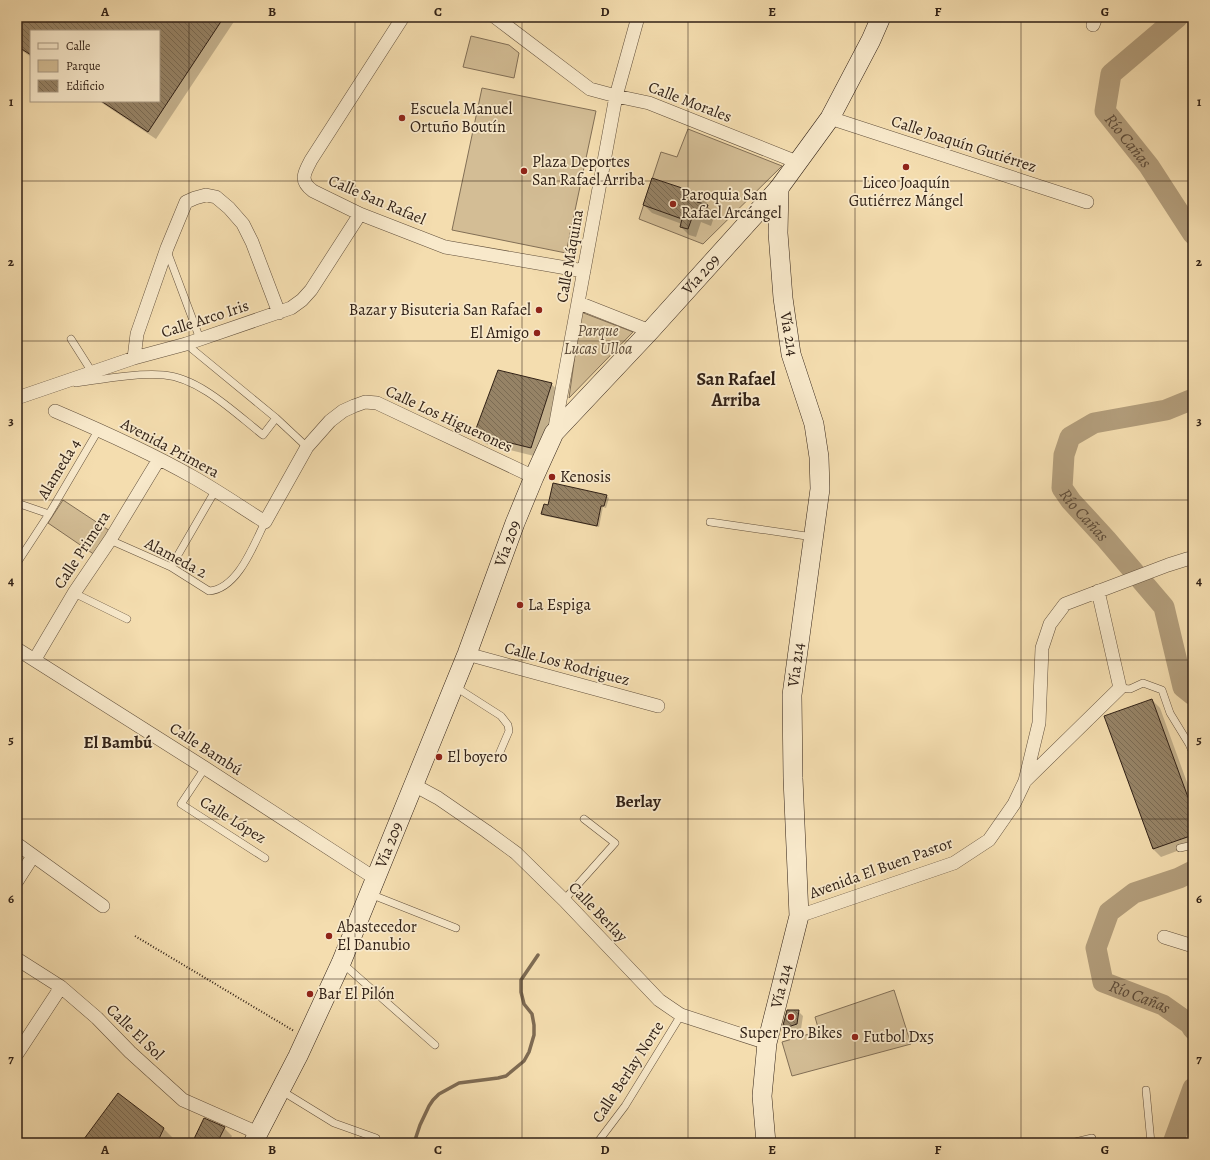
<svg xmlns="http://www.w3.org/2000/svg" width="1210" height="1160" font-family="Alegreya,serif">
<defs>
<pattern id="building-back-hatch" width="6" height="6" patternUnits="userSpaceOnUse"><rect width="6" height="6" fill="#968366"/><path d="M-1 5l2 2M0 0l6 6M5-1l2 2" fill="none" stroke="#7b6b53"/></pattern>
</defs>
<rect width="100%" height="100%" fill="#f4ddaf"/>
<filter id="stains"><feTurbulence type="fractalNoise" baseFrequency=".005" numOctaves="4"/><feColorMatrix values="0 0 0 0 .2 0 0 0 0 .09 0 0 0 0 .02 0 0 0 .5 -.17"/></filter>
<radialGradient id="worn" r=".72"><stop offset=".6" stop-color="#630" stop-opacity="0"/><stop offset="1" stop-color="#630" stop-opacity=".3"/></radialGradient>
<path fill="#d3bd95" stroke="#826f56" d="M471,36L509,45L519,53L514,78L463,67Z
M482,88L596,111L566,253L452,230Z
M688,129L782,166L703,244L639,219L661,152L677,157Z
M581,312L633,332L569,398Z
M63,500L110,531L95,555L48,523Z
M894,990L911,1044L792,1076L782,1042L819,1031L815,1017Z"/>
<path fill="#0003" d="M25,17H237L156,139L99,101H159V31H31V57L17,47V30Z
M699,195L707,203L706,205L715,214L711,226L701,222L696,237L689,235L681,227L682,224L652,213L644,205Z
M551,384L562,394L542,458L486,444L475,434Z
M606,496L609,498L606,508L603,507L599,527L545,516L542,514L549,506Z
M1152,700L1160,708L1193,799V845L1161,857L1153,849L1105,717Z
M798,1011L803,1016L801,1029L788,1033L783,1029Z
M163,1128L174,1139L172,1143H82Z
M224,1128L232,1136L228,1143H193Z"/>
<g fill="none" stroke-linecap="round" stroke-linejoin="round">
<path stroke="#7e6b53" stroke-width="3.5" d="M414,1143L420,1125L429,1106L433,1100L439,1094L459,1083L498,1078L506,1076L524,1061L529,1052L534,1035V1025L532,1014L524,1004L521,992V980L538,955"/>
<g stroke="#b29d7b" stroke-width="21">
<path id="s1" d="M1178,17L1111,74L1105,111L1149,166L1193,234"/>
<path id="s2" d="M1193,399L1166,410L1094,423L1070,437L1064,455L1062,488L1071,501L1106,539L1164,607L1183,687L1193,695"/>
<path id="s3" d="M1193,871L1179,878L1134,893L1109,912L1096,948L1103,982L1163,1005L1190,1024L1193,1029"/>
<path d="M1173,1143L1193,1088"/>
</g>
</g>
<path fill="url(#building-back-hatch)" stroke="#312116" d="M24,17H224L148,132L101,101H159V31H31V55L17,46V28Z
M652,178L700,194L697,202L708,205L703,218L693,215L688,229L680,227L682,219L643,205Z
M498,370L552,383L531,448L474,434Z
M553,483L607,495L604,506H601L597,526L541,514L544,504L548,505Z
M1152,699L1193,811V835L1153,849L1104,716Z
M787,1010H799L797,1024L782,1029Z
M118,1093L164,1128L157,1143H81Z
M204,1118L225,1127L217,1143H192Z"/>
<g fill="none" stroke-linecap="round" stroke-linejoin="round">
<g stroke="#62503c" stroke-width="8">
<path id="service" d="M167,251L200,339
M71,339L92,372
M186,344L276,418L307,447
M76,383C104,379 135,373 164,375C200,378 236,414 263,435L276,418
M17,503L49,514
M710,522L813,537
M110,540L171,567L209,591C238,589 254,544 265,522
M17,563L49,514L99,429
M171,567L215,491
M74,593L127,619
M454,686L501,716L508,725L509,731L497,759
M1120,688L1130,689L1143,683L1162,690L1170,713L1189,744L1193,753
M205,768L181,804L265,858
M1180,848L1193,845
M370,894L456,928
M564,900L615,843L584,819
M342,963L435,1045
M1146,1090L1151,1143
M282,1091L334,1123L376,1138
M597,1143L625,1106L681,1015
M1071,1143L1092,1138"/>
</g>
<g stroke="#62503c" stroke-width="14">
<path id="minor" d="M403,17L311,160C304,173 299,181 313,191L360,214L445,247L584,271
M495,17L590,89L616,96L649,103L797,162
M1093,25L1096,17
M830,118L1087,202
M579,303L650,331
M134,358L137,334L167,248L186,202L195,198L206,195L216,197L229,208L243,224L252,242L279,313
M17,398L134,358L186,344L291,308L302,300L311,290L360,214
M55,411C102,431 149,452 193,477C218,491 241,507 265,522L307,447L330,421L343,411L354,406L365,402L377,403L534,477
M554,433L616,96L638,17
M17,649L205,768L376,879
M467,654L658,706
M35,659L74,593L110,540L159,459
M1025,781L1120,688L1098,591
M414,785L438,798L486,831L516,853L564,900L659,1000L681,1015L767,1043
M17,844L103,906
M17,881L33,856
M799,916L954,863L989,840L1014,804L1025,781L1039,723L1042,648L1050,624L1065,604L1168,565L1187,559L1193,558
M1164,937L1193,946
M17,959L61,987L97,1018L130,1052L183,1100L258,1133
M17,1054L61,987"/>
</g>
<g stroke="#312116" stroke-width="20">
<g id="secondary">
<path id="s4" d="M253,1143L298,1056L341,963L467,654L515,523L534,477L554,433L650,331L779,188L830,118L871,40L881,17"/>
<path id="s5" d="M766,1143L762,1096L767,1043L799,916L793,778L792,695L820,489L819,457L814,424L791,354L783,298L778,233L779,188"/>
</g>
</g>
<path stroke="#312116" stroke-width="2" stroke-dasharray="1 2" stroke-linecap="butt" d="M135,936L294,1031"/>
<use href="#service" stroke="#f8e9cb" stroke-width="7"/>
<use href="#minor" stroke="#f8e9cb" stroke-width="13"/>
<use href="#secondary" stroke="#f8e9cb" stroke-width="19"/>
</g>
<path fill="none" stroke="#312116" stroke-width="1" stroke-opacity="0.55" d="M189,17V1143M355,17V1143M522,17V1143M688,17V1143M855,17V1143M1021,17V1143M17,181H1193M17,341H1193M17,500H1193M17,660H1193M17,819H1193M17,979H1193"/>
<g fill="#8f2418" stroke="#f8e9cb" stroke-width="1.5">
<circle cx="402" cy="118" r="4"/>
<circle cx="906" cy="167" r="4"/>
<circle cx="524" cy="171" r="4"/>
<circle cx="673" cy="204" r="4"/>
<circle cx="539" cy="310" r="4"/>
<circle cx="537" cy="333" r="4"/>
<circle cx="552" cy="477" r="4"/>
<circle cx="520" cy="605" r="4"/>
<circle cx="439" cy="757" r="4"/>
<circle cx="329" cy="936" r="4"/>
<circle cx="310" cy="994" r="4"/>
<circle cx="791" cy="1017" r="4"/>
<circle cx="855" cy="1037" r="4"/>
</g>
<g text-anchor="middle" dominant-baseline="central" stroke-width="3.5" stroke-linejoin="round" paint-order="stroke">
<g font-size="16" fill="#312116" stroke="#f8e9cb">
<text transform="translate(690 102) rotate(21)">Calle Morales</text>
<text transform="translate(964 144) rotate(18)">Calle Joaquín Gutiérrez</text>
<text transform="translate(377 200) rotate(23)">Calle San Rafael</text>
<text transform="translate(570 256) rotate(-80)">Calle Máquina</text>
<text stroke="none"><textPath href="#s4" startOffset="988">Vía 209</textPath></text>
<text transform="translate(205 319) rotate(-18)">Calle Arco Iris</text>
<text transform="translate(789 334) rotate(80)">Vía 214</text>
<text transform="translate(449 419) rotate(25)">Calle Los Higuerones</text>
<text transform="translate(170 448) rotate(28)">Avenida Primera</text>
<text transform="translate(59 469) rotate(-59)">Alameda 4</text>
<text stroke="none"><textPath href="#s4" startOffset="652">Vía 209</textPath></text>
<text transform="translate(82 550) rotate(-57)">Calle Primera</text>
<text transform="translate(176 558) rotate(28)">Alameda 2</text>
<text transform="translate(567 664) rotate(15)">Calle Los Rodriguez</text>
<text stroke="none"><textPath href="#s5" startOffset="483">Vía 214</textPath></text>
<text transform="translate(206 749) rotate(33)">Calle Bambú</text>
<text transform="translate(233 820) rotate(32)">Calle López</text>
<text stroke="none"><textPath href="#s4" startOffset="328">Vía 209</textPath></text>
<text transform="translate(881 868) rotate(-20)">Avenida El Buen Pastor</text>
<text transform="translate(598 912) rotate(46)">Calle Berlay</text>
<text stroke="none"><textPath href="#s5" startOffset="159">Vía 214</textPath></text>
<text transform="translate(135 1032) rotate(44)">Calle El Sol</text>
<text transform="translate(628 1072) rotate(-57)">Calle Berlay Norte</text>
</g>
<g font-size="16" fill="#312116" stroke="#f8e9cb" text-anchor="start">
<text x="410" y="109">Escuela Manuel<tspan x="410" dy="18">Ortuño Boutín</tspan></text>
<text x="532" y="162">Plaza Deportes<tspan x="532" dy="18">San Rafael Arriba</tspan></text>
<text x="906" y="183" text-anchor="middle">Liceo Joaquín<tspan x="906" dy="18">Gutiérrez Mángel</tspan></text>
<text x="681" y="195">Paroquia San<tspan x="681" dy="18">Rafael Arcángel</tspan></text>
<text x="531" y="310" text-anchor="end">Bazar y Bisuteria San Rafael</text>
<text x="529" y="333" text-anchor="end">El Amigo</text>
<text x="560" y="477">Kenosis</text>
<text x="528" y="605">La Espiga</text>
<text x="447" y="757">El boyero</text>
<text x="337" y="927">Abastecedor<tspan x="337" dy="18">El Danubio</tspan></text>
<text x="318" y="994">Bar El Pilón</text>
<text x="791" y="1033" text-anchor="middle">Super Pro Bikes</text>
<text x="863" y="1037">Futbol Dx5</text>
</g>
<g font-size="16" font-style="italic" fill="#5a4836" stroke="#f8e9cb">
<text x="598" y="331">Parque<tspan x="598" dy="18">Lucas Ulloa</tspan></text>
</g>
<g font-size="17" font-style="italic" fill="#5e4c39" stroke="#f8e9cb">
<text stroke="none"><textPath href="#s1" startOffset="163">Río Cañas</textPath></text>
<text stroke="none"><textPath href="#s2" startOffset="217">Río Cañas</textPath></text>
<text stroke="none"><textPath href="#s3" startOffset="207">Río Cañas</textPath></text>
</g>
<g font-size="17" font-weight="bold" fill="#312116" stroke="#f8e9cb">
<text x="118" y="742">El Bambú</text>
<text x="638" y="801">Berlay</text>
</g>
<g font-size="18" font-weight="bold" fill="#312116" stroke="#f8e9cb">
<text x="736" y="379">San Rafael<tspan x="736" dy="21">Arriba</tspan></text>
</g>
</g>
<rect width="1210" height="1160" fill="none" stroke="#f4ddaf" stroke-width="44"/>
<rect x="30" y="30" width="130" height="72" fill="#f8e9cb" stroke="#a89983"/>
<rect x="38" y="43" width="20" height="6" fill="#f8e9cb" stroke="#a89983"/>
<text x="66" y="50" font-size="12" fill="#312116">Calle</text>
<rect x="38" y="60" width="20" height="12" fill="#d3bd95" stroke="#a89983"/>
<text x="66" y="70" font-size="12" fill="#312116">Parque</text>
<rect x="38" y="80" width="20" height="12" fill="url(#building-back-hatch)" stroke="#a89983"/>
<text x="66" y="90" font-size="12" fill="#312116">Edificio</text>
<rect x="22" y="22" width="1166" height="1116" fill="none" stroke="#312116" stroke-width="1.5"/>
<g font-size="13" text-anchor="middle" font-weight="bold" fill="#312116">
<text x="105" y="16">A</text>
<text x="272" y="16">B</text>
<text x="438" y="16">C</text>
<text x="605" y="16">D</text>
<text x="772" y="16">E</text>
<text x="938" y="16">F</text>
<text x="1105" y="16">G</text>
<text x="11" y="106">1</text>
<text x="1199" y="106">1</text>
<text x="11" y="266">2</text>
<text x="1199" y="266">2</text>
<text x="11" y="425">3</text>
<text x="1199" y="425">3</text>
<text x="11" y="585">4</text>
<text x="1199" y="585">4</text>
<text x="11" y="744">5</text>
<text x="1199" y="744">5</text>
<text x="11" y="903">6</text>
<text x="1199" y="903">6</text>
<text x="11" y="1063">7</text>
<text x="1199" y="1063">7</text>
<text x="105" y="1154">A</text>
<text x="272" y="1154">B</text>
<text x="438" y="1154">C</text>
<text x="605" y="1154">D</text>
<text x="772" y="1154">E</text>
<text x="938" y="1154">F</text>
<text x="1105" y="1154">G</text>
</g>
<rect width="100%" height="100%" filter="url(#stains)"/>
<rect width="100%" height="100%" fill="url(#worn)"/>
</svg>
